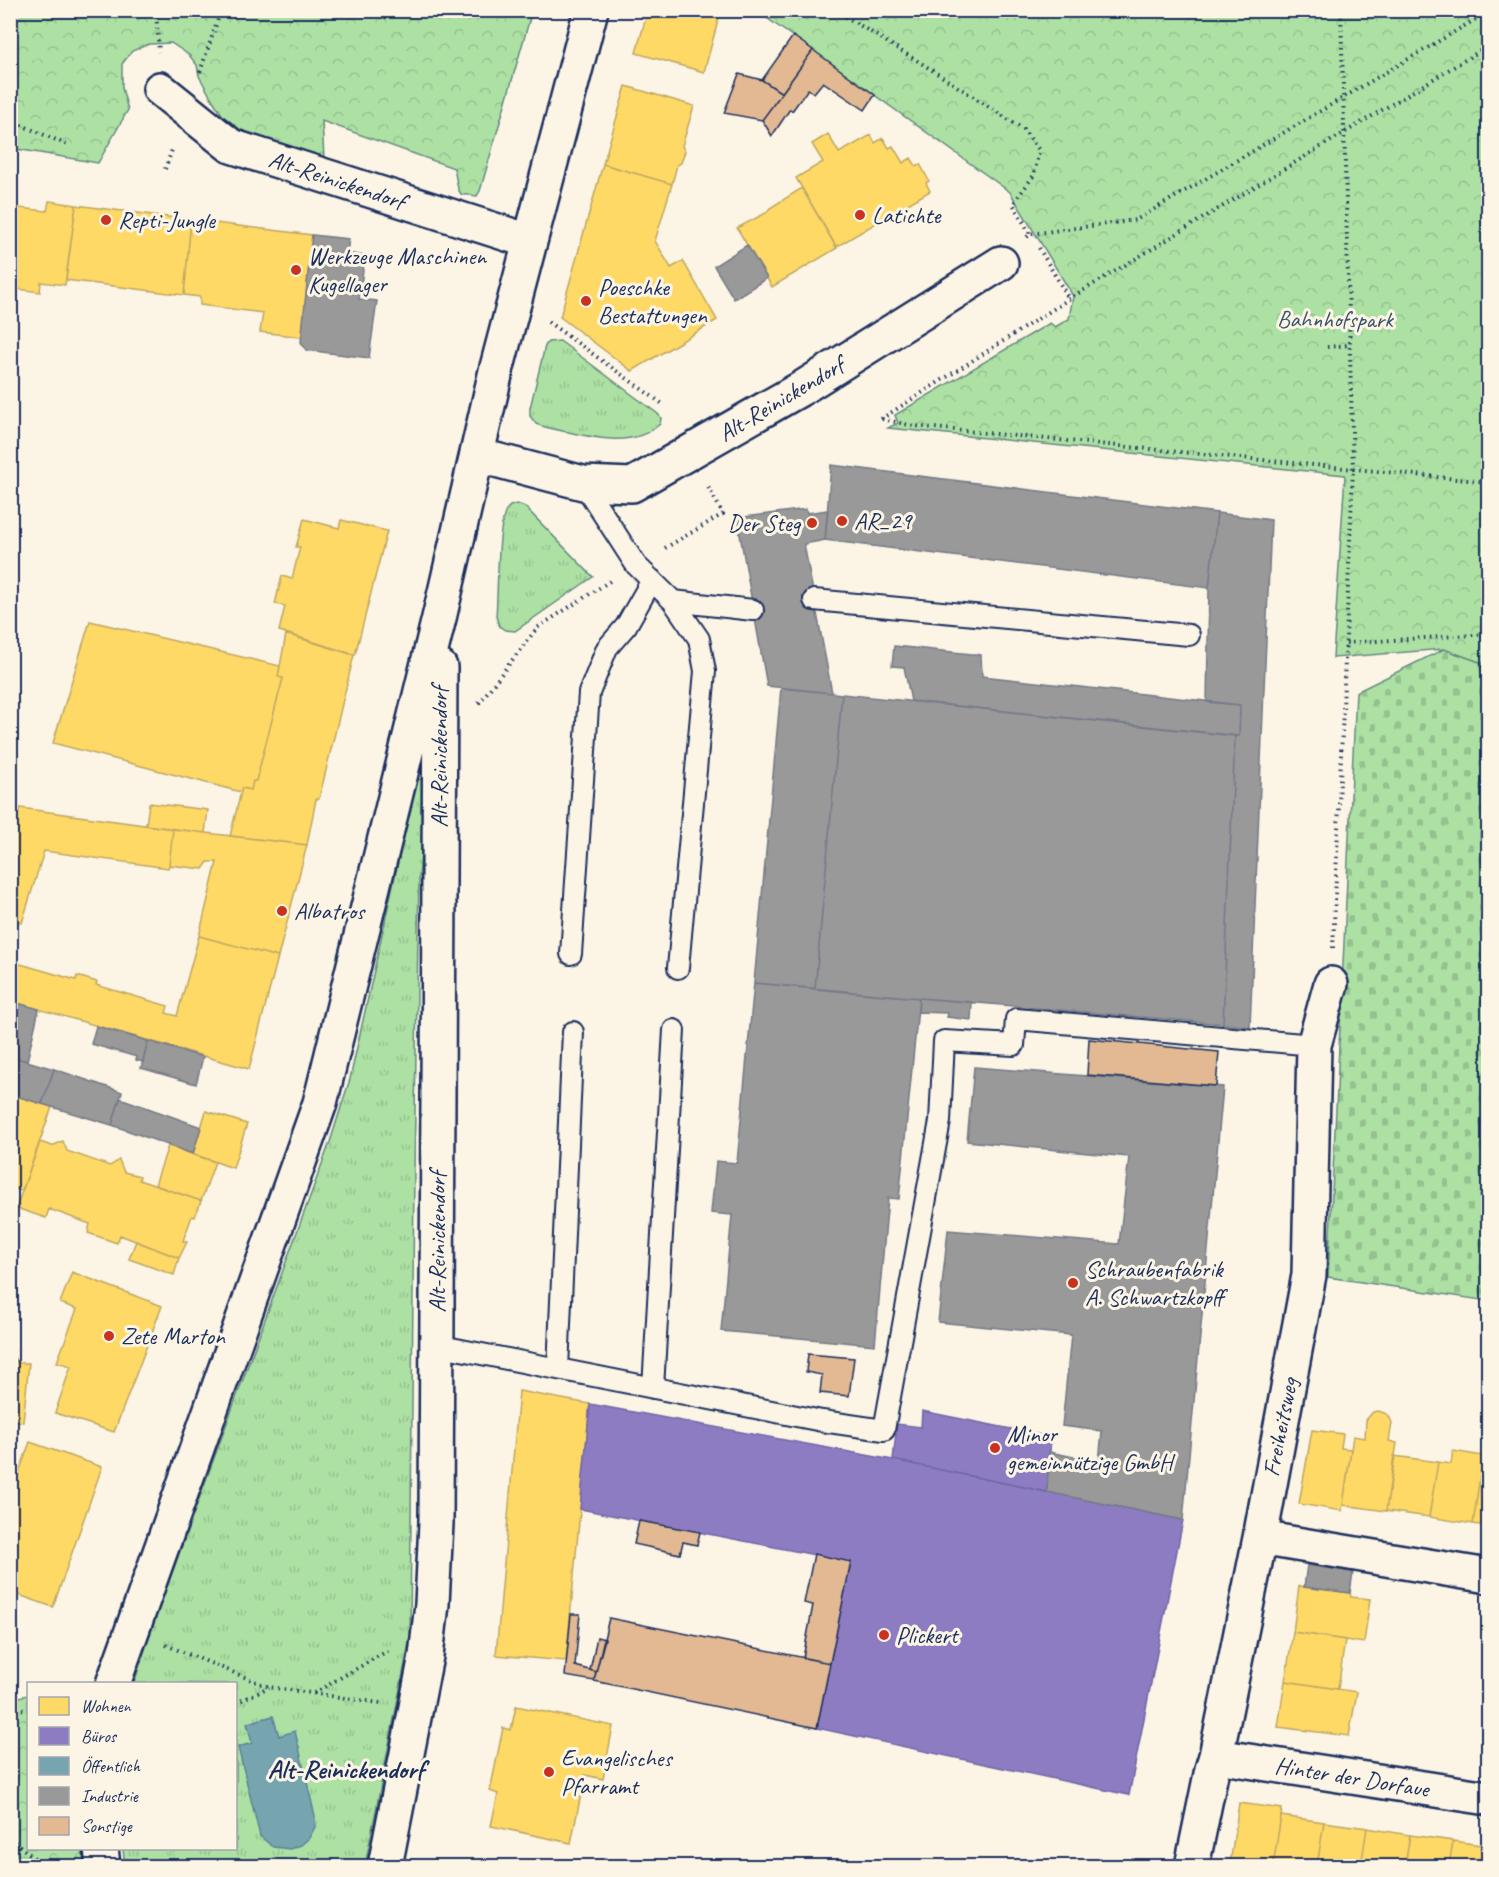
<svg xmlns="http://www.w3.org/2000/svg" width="1499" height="1877" font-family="Caveat,sans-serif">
<defs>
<pattern id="grass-tufts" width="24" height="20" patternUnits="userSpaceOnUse" patternTransform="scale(1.5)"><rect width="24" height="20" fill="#ade1a3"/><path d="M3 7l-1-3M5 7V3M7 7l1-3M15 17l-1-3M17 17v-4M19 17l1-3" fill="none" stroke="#94c18f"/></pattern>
<pattern id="cemetery-stones" width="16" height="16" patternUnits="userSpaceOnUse" patternTransform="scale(1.5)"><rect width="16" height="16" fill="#ade1a3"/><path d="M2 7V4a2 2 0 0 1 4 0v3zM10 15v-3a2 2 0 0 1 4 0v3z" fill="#94c18f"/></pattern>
<pattern id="park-crowns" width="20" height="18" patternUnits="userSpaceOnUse" patternTransform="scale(1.5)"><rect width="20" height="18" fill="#ade1a3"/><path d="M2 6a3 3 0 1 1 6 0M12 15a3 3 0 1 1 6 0" fill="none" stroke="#94c18f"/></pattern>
</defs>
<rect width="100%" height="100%" fill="#fcf5e5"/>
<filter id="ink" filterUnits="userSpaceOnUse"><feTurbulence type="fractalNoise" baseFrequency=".0167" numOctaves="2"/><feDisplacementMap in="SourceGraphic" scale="12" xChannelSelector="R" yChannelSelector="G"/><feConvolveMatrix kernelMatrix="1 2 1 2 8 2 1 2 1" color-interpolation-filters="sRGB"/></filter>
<g filter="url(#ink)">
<path fill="url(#grass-tufts)" stroke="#648880" stroke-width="1.5" d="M560,341L658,414L661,418L660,424C634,447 599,439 568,432C558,430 546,428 536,424L530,416V408L545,346L548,342Z
M517,504L525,507L593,577L515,631L505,630L499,626L496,616C498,594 497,528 506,511C508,506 512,505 517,504Z
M419,779L425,781L426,790L419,877L414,1170L410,1638L365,1866H125L123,1849L236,1848V1684L134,1683L155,1619L330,1142L350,1079L416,781Z"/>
<path fill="url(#cemetery-stones)" stroke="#648880" stroke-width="1.5" d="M1444,649L1488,665V1301L1328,1277L1356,692Z"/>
<path fill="url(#park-crowns)" stroke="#648880" stroke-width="1.5" d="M10,11H532L480,191L477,196L461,194L458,189L454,168L322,121L324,159L241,130L223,116L212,99L199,76L197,65L189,55L171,43L149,44L132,51L122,64V88L128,110L98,163L11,148Z
M757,11H1488V665L1444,649L1333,658L1345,475L888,428L898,423L895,415L1050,323L1055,327L1069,319L1073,296L1010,192Z
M28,1695V1848L101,1849L103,1866H11L10,1699Z"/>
<path fill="#ffd966" stroke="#bba664" stroke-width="1.5" d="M648,10H721L704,72L636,53Z
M626,86L694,106L682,146L685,151L681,163L677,165L672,184L603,164Z
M828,134L839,153L871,135L875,143L883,138L889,148L893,146L903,163L911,158L916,166L920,164L929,181L926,183L930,191L836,247L796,178L823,162L812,144Z
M603,164L672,184L655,241L671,268L683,261L717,320L632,371L560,317Z
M802,188L837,248L772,287L737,228L766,213L770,208Z
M49,201L76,205L65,285L41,282L40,292L10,288V207L47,211Z
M76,205L191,220L184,295L66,280Z
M191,220L312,235L302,337L260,332L263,313L200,305V297L184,295Z
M304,519L339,528L341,520L387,531L355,655L279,631L285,606L275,604L282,576L292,579L300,547H296Z
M90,621L280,666L278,677L283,678L256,781H253L251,790L242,788L241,792L53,743Z
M286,634L354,655L319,799H316L307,845L230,836L242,788L251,790L253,781H256L283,678L278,677Z
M149,803L208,810L205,833L146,825Z
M20,808L173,829L169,865L168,868L44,851L22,923L10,919V839Z
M173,829L307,845L278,957L199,936L217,862H208L203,869L169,865Z
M199,936L278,957L249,1069L10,1001V961L76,980L77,976L97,982L96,985L168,1006L166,1013L177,1016Z
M10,1094L52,1107L22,1191L10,1187Z
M206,1111L247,1124L233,1168L193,1154Z
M63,1141L67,1151L110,1166L119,1160L124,1172L140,1176L139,1180L201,1201L195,1217L192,1216L183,1241L187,1242L179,1258L120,1235L117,1243L88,1233L90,1224L49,1209L46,1218L16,1208L40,1142L52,1146Z
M168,1146L215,1162L201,1201L155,1185Z
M136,1241L179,1258L174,1275L129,1259Z
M72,1272L162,1306L114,1432L55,1413L71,1366L57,1362L77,1309L60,1303Z
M10,1349L14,1350L13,1356L18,1363H29L23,1422L10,1421Z
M519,1391L590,1404L566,1661L496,1655Z
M1378,1411L1387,1414L1390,1418L1392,1423L1389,1441L1397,1443L1386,1511L1343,1505L1353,1436L1365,1438L1366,1420L1373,1412Z
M1312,1430L1343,1434L1341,1448L1351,1449L1342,1511L1299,1504Z
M30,1442L102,1467L53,1607L10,1592V1497Z
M1453,1451L1483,1456L1473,1524L1429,1517L1438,1462L1451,1464Z
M1394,1456L1438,1462L1429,1517L1386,1511Z
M1483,1456L1488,1457V1526L1473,1524Z
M1299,1586L1350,1593L1351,1597L1370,1599L1364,1643L1293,1632Z
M1293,1632L1345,1640L1338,1689L1285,1681Z
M1285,1681L1357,1692L1349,1736L1278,1727Z
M516,1706L613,1726L603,1779L585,1775L571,1843L491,1826L498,1794L490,1791L503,1728L511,1730Z
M1239,1803L1282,1809L1273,1866H1231L1230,1865Z
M1281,1816L1324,1822L1317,1866H1273Z
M1324,1822L1367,1828L1361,1866H1317Z
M1367,1828L1410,1835L1405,1866H1361Z
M1410,1835L1453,1841L1449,1866H1405Z
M1453,1841L1488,1846V1866H1449Z"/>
<path fill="#8e7cc3" stroke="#6c65a5" stroke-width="1.5" d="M590,1404L893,1460L1183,1520L1129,1795L817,1728L851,1562L580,1509Z
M922,1411L1051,1437L1047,1492L893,1460L897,1424L921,1427Z"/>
<path fill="#76a5af" stroke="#5b8297" stroke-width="1.5" d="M273,1716L279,1736L295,1731L315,1816V1827L309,1838L301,1845L290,1849L273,1847L260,1836L238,1747L252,1743L247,1723Z"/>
<path fill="#999" stroke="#737987" stroke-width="1.5" d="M312,235L349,239L347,253L365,256L359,299L377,301L369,358L306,350L301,342Z
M747,245L767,278L734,299L714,266Z
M831,465L1217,513L1209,588L825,540Z
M806,509L807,513L828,510L825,540L804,544L832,693L767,686L737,518Z
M1217,513L1271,520L1250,1027L1223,1024L1235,736H1239L1240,705L1207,702L1209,588Z
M894,646L981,655L982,676L1240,705L1239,736L911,701L904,667L892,666Z
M781,688L842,694L815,989L754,983Z
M842,694L1235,736L1223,1024L815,989Z
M754,983L919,998L899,1199L888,1198L875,1345L721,1331L732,1215L711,1213L716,1161L737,1163Z
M919,998L972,1002L971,1020L947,1017L948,1013L918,1012Z
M10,1001L39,1009L27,1061L10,1056Z
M96,1026L148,1041L143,1062L136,1060L137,1057L91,1044Z
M148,1041L203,1057L196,1084L141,1068Z
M10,1056L54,1069L42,1104L10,1094Z
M974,1067L1223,1087L1183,1520L1047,1492L1049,1452L1099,1462L1102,1431L1062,1426L1071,1335L938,1322L948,1230L1119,1244L1129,1157L967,1141Z
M54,1069L122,1092L112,1125L42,1104Z
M120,1098L201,1127L193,1154L112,1125Z
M1307,1565L1353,1572L1350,1593L1304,1587Z"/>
<path fill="#e2b992" stroke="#1b2f5e" stroke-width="1.5" d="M793,36L813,50L782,93L762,80Z
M813,50L875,95L865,110L823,82L814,93L808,89L792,111L790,109L772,136L762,120Z
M739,74L762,80L782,93L762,120L724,113Z
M1089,1039L1219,1052L1216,1086L1087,1075Z
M808,1354L854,1358L849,1396L820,1393L822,1375L806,1372Z
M639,1521L700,1532L697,1545L683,1542L680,1554L634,1544Z
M814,1554L851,1562L830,1663L803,1658L813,1605L804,1603Z
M571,1614H580L575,1666L596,1672L594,1681L565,1676Z
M609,1618L830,1663L817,1728L594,1681Z
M597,1637L605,1639L596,1672L590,1670Z"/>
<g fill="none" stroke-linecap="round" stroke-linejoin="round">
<g stroke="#1b2f5e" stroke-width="24">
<path id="service" d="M583,483L636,565L673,601L753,610
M814,600L1189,635
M673,601L699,639L705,671L678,968
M571,954L589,693L607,648L626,626L652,580
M436,1345L822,1421L884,1430L940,1121L944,1041L1014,1045L1016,1019L1314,1045
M558,1369L573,1032
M653,1388L674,1030"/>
</g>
<g stroke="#1b2f5e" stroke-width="38">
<path id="minor" d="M160,89L231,146L529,241
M477,455L583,483L632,485L802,388L1001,263
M1260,1538L1488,1576
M113,1684L320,1103L440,614L496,371L591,10
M1216,1756L1488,1798
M101,1848L103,1866
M385,1866L426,1656L432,1604L436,1523L440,667
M1192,1866L1212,1769L1216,1756L1260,1538L1309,1275L1314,1045L1331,984"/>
</g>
<path stroke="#1b2f5e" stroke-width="4" stroke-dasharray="1.5 4.5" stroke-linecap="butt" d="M156,10L159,52
M835,10L921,63L1023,129L1039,150L1034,175L1013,204L1030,234
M200,72L221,10
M10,120L70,146
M165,169L173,147
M1027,237L1030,234L1136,220L1488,12
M1039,248L1069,299
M548,322L664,405
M1327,347L1350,345
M881,419L1069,299L1488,46
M882,419L914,426L1488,482
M665,548L723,514L707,485
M1346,643L1488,634
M479,703L537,628L610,581
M1333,948L1353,469L1341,10
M166,1645L269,1687L380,1703
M314,1693L389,1650
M236,1703L269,1687
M10,1708L28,1710
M10,1838L44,1866"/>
<use href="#service" stroke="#fcf5e5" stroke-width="20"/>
<use href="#minor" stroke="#fcf5e5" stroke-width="33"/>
</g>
</g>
<g fill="#c8321e" stroke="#fcf5e5" stroke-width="2">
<circle cx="860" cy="215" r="6"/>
<circle cx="106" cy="220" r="6"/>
<circle cx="296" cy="270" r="6"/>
<circle cx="586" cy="301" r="6"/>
<circle cx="842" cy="521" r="6"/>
<circle cx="812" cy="523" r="6"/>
<circle cx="282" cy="911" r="6"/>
<circle cx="1073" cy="1283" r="6"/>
<circle cx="109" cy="1336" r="6"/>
<circle cx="995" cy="1448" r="6"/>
<circle cx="884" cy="1635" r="6"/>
<circle cx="549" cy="1772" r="6"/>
</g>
<g text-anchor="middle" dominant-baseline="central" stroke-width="6" stroke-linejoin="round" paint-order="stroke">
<g font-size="24" fill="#1b2f5e" stroke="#fcf5e5">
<text transform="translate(337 180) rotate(18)">Alt-Reinickendorf</text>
<text transform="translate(781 399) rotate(-31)">Alt-Reinickendorf</text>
<text transform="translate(439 757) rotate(-90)">Alt-Reinickendorf</text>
<text transform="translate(437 1242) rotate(-90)">Alt-Reinickendorf</text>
<text transform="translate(1280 1427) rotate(-79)">Freiheitsweg</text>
<text transform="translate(1352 1777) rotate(9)">Hinter der Dorfaue</text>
</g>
<g font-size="24" fill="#1b2f5e" stroke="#fcf5e5" text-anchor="start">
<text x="872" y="215">Latichte</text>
<text x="118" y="220">Repti-Jungle</text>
<text x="308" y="256">Werkzeuge Maschinen<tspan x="308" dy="28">Kugellager</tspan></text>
<text x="598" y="287">Poeschke<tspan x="598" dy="28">Bestattungen</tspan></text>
<text x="854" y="521">AR_29</text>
<text x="800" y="523" text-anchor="end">Der Steg</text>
<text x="294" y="911">Albatros</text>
<text x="1085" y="1269">Schraubenfabrik<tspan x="1085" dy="28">A. Schwartzkopff</tspan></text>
<text x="121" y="1336">Zete Marton</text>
<text x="1007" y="1434">Minor<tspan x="1007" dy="28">gemeinnützige GmbH</tspan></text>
<text x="896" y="1635">Plickert</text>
<text x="561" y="1758">Evangelisches<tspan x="561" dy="28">Pfarramt</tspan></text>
</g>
<g font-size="24" fill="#38536c" stroke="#fcf5e5">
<text x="1335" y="319">Bahnhofspark</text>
</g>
<g font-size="26" font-weight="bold" fill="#1b2f5e" stroke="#fcf5e5">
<text x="346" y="1769">Alt-Reinickendorf</text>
</g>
</g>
<rect width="1499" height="1877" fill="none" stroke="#fcf5e5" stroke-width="36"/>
<rect x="18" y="18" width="1463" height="1841" fill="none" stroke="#1b2f5e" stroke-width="2" filter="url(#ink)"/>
<rect x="27" y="1682" width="210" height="168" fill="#fcf5e5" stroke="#a2a6af" stroke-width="1.5"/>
<rect x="39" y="1697" width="30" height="18" fill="#ffd966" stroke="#a2a6af" stroke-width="1.5"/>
<text x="81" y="1712" font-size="18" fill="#1b2f5e">Wohnen</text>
<rect x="39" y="1727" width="30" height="18" fill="#8e7cc3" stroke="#a2a6af" stroke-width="1.5"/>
<text x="81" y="1742" font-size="18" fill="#1b2f5e">Büros</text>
<rect x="39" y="1757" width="30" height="18" fill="#76a5af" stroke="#a2a6af" stroke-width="1.5"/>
<text x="81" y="1772" font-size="18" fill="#1b2f5e">Öffentlich</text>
<rect x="39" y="1787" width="30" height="18" fill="#999999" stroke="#a2a6af" stroke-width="1.5"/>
<text x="81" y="1802" font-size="18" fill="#1b2f5e">Industrie</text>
<rect x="39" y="1817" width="30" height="18" fill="#e2b992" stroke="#a2a6af" stroke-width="1.5"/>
<text x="81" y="1832" font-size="18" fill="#1b2f5e">Sonstige</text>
</svg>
